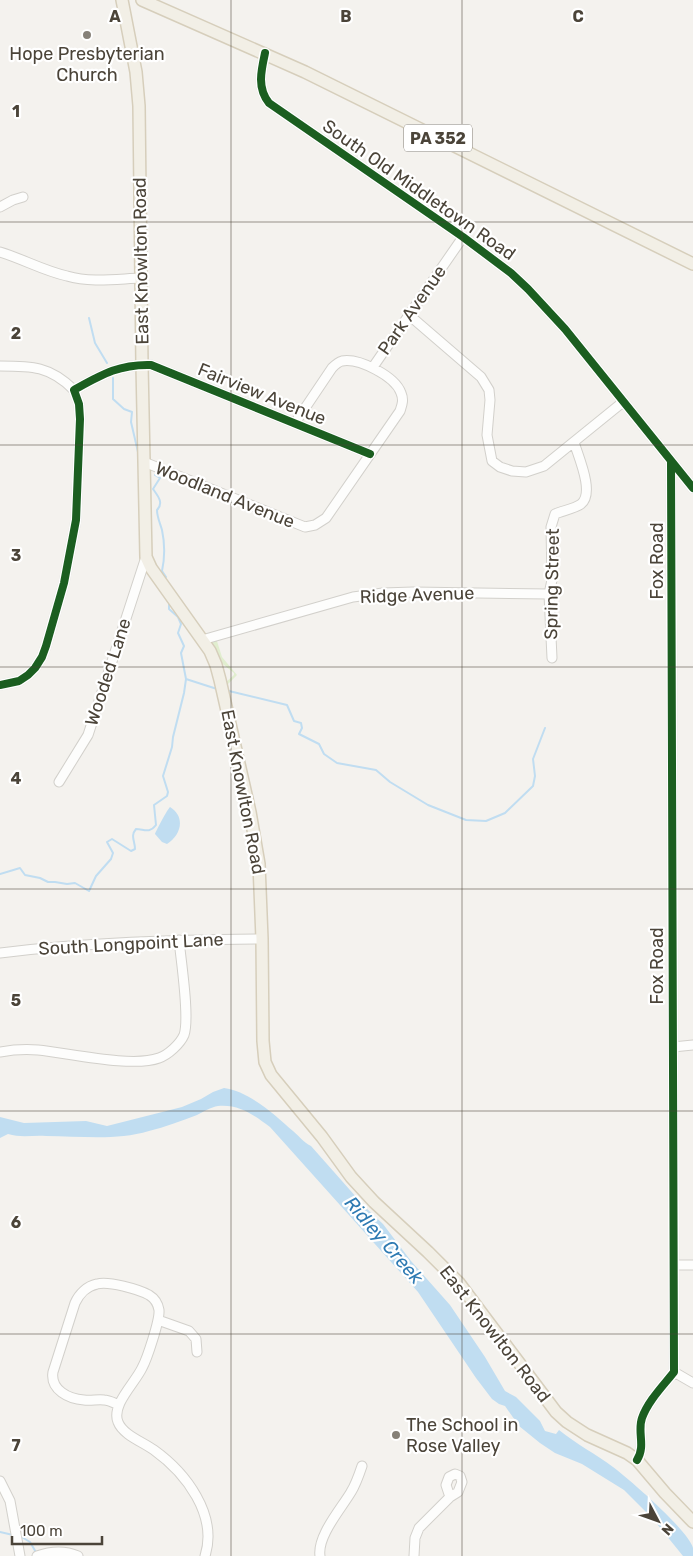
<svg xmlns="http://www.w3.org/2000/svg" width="693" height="1556" font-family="Rubik,sans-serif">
<rect width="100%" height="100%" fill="#f4f2ee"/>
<path fill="#e1eecf" d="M216,638L222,657L237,675L225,687V683L234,675V673L219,661L210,643L211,640Z"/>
<path fill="#c0ddf1" d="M170,807C186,817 181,835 167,844L162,842L155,834C156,831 167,810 170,807Z
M224,1088C249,1091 275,1115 293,1131C300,1137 303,1142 311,1146L365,1207L383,1224L411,1261L450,1305L485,1357L505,1391L516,1397L540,1421L545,1431L556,1434L559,1430C576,1444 596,1454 613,1467C629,1479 689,1531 693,1548C693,1551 693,1553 693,1556H683L653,1519L624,1490L582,1464L555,1453L540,1443L519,1426L505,1406L499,1404L492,1399L476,1378L418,1292L270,1127C254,1115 239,1104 218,1106C211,1107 203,1112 197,1115C181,1121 165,1127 149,1131C116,1141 80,1136 46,1136C33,1135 21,1138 8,1134L0,1138V1117L24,1123L86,1121L107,1126L182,1107L201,1099L213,1092Z"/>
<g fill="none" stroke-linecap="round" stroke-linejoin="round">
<path stroke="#c0ddf1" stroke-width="2" d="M89,318L95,343L107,363
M113,378V399L124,409L132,412L131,422L138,452
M155,475L160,478L153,489C158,496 164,503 157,510C157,517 160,523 162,530C165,544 165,557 162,571L166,577
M186,679L217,689
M229,691L287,705L294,721L301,723L302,728L299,734L319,744L324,754L337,763L376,770L390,782L428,805L466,820L486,821L505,813L533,786L535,776L533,759L545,728
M0,874L20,868L25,875L40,878L48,882H55L67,884L75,883L89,891L96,876L111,859L113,853L107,842L112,839L131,851L135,849C135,841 130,836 136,829C144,829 149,834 156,825L154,805L167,796L168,792L163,776L172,747L173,737L184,693L186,679L181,653L184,646L178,633L181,624L178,617L169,609V603
M0,1532L13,1535
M20,1536L30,1542L37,1554"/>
<g stroke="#d2d0cb" stroke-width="11">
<path id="minor" d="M265,53C261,71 257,88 269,103L463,237L511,273L528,289L565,329L693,488
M0,207L13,200L23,197
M0,252C23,259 44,271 67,276C91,283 116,279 141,278
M409,315L481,377L489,390L490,400L487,435L492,461L500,467L512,471L526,472L544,466L623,402
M0,366C32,366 50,366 74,390
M373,367L463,237
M144,462L305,527L315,525L326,518L400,411C402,405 404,400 401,393C395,376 359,358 342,361C338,362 335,365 332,368L295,423
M202,640L353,597L383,593L413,592L549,594
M552,658L549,594L552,580L551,527L555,514C562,511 576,508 581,504C595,493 578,456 574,442
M0,685L19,681L28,675L35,668L42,657L46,646L64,583L76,520L80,419L79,404L74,390C101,375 119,364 151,365L370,454
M59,782L88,735L146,557
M0,953C87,942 175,940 262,939
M673,1047L693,1045
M0,1052C11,1050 26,1049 38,1050C69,1053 132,1068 159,1058C168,1055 180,1044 184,1035C190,1018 181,961 179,940
M674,1265H693
M158,1320L189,1331L196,1339L197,1352
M674,1372L693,1383
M119,1405C114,1403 109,1400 104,1400C98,1399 91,1401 84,1400C69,1399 50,1390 53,1372L75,1303C79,1294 87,1286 97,1284C109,1281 138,1289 149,1295C154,1298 158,1304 159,1310C160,1320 147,1359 142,1368C135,1383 111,1405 118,1422C123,1435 143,1442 154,1450C186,1473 218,1515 205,1556
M637,1460C646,1446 637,1432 642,1418C648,1401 663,1386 674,1372L671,462
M0,1481L10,1501L20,1556
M37,1556C51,1551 64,1550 78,1556
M320,1556C317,1536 341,1509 351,1492C356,1484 359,1475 362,1466
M414,1556L415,1538L419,1528L450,1497L458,1492L462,1482L460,1476L455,1474L449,1477L446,1485L450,1497"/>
</g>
<g stroke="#d6cebb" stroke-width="14">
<path id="major" d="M122,0L136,72L139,106L142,365L146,557L151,568L210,651L216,665L220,680L250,812L259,864L262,939L263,1041L265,1062L271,1075L322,1137L351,1177L374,1202L428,1252L459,1283L556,1412L567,1422L587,1435L627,1453L637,1460L665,1493L693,1522
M142,0L305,72L693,264"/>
</g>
<use href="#minor" stroke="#fdfdfc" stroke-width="9"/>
<use href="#major" stroke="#f2efe6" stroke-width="11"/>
<g stroke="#fff" stroke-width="11">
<path id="cycleway" d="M265,53C261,71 257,88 269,103L463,237L511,273L528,289L565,329L693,488
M0,685L19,681L28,675L35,668L42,657L46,646L64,583L76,520L80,419L79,404L74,390C101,375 119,364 151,365L370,454
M637,1460C646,1446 637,1432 642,1418C648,1401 663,1386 674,1372L671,462"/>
</g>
<use href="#cycleway" stroke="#1b5e20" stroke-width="8"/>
</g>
<path fill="none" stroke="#4b4439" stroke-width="1" stroke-opacity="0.55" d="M231,0V1556M462,0V1556M0,222H693M0,445H693M0,667H693M0,889H693M0,1111H693M0,1334H693"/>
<g fill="#868178" stroke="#fff" stroke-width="2">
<circle cx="87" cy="35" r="5"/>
<circle cx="396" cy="1435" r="5"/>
</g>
<g text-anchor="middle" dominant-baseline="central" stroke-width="4.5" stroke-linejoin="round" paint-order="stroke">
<rect fill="#fff" stroke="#817c74" stroke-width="1" x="404" y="124.5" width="68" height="27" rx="4"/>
<g font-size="16" font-weight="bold" fill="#4b4439">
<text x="438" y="138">PA 352</text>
</g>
<g font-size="18" fill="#4b4439" stroke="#fff">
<text x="87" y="54">Hope Presbyterian<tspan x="87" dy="21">Church</tspan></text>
<text x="406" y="1425" text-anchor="start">The School in<tspan x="406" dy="21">Rose Valley</tspan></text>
</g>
<g font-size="18" fill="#4b4439" stroke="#fff">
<text transform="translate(419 190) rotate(35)">South Old Middletown Road</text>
<text transform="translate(141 261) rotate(-91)">East Knowlton Road</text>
<text transform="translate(412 310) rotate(-55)">Park Avenue</text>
<text transform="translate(262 394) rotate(22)">Fairview Avenue</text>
<text transform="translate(225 495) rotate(22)">Woodland Avenue</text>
<text transform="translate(657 561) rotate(-90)">Fox Road</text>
<text transform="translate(552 584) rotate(-89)">Spring Street</text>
<text transform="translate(417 595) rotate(-2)">Ridge Avenue</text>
<text transform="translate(108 672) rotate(-72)">Wooded Lane</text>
<text transform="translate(243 792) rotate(79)">East Knowlton Road</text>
<text transform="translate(131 944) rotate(-3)">South Longpoint Lane</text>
<text transform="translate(657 966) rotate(-90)">Fox Road</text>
<text transform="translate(495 1334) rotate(52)">East Knowlton Road</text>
</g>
<g font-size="19" font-style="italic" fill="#2e7ab2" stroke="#fff">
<text transform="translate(384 1240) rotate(49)">Ridley Creek</text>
</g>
</g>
<g font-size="16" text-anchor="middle" font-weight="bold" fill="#4b4439" stroke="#fff" stroke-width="4.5" stroke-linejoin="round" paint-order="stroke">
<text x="115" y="22">A</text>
<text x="346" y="22">B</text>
<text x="578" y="22">C</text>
<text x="16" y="117">1</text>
<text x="16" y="339">2</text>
<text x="16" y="561">3</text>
<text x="16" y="784">4</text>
<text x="16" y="1006">5</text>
<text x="16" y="1228">6</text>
<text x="16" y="1451">7</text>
</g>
<g transform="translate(658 1521) rotate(131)" stroke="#ffffff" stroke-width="4" paint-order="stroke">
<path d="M0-4L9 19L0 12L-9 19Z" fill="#4b4439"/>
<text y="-8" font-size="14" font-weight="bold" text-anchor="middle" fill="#4b4439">N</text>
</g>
<path d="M12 1536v8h90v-8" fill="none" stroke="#4b4439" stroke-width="2.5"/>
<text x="20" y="1536" font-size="15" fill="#4b4439" stroke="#ffffff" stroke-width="4" paint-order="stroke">100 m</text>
</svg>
